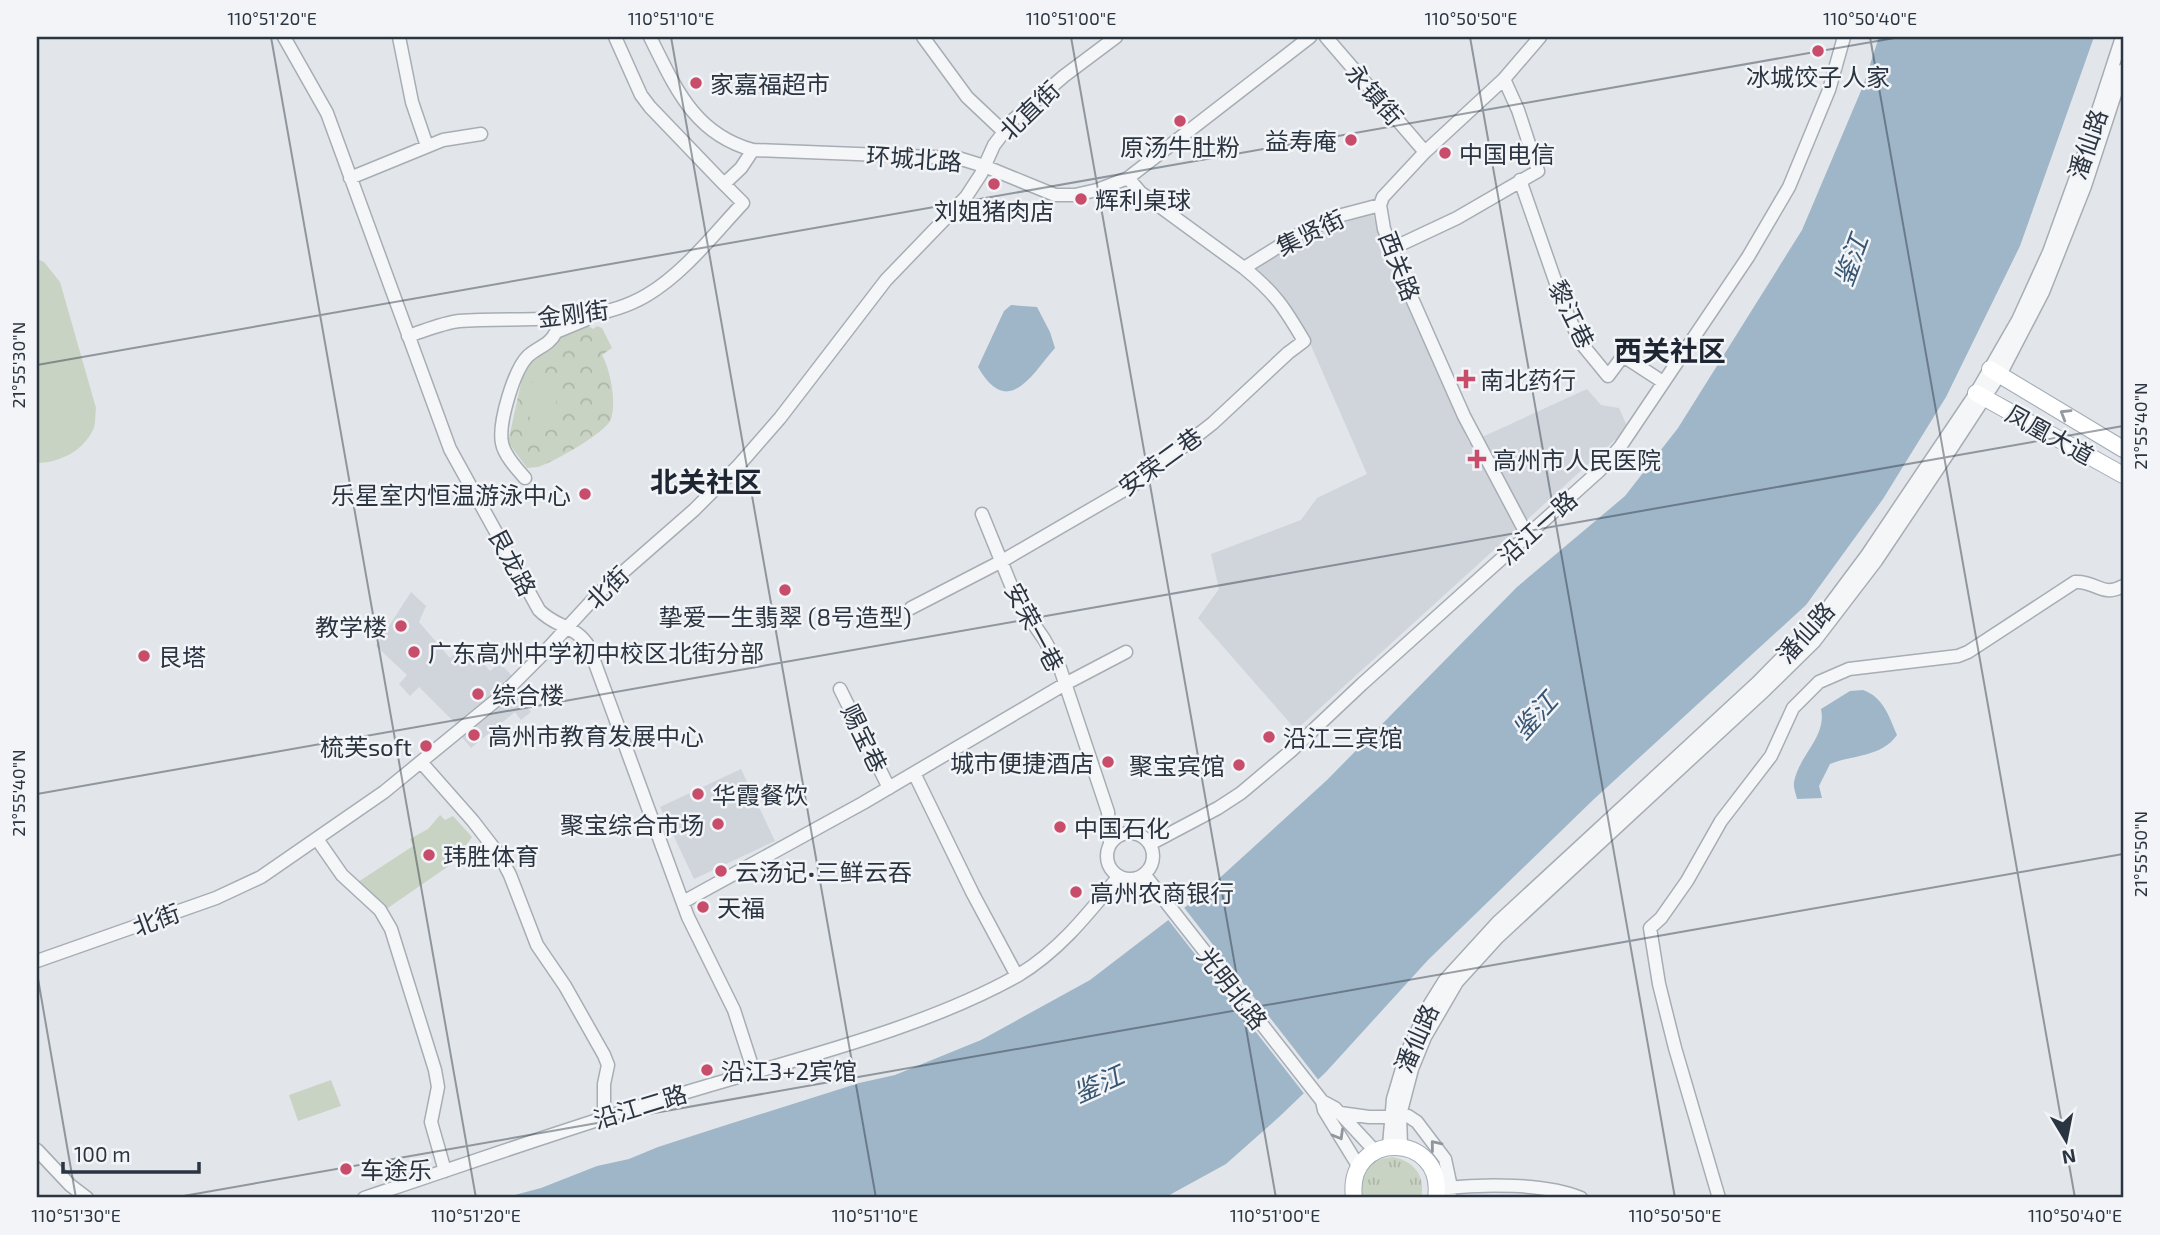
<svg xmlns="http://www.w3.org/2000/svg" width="2160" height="1235" font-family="'Exo 2','Noto Sans SC',sans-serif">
<defs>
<pattern id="grass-tufts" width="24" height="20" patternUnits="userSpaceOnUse" patternTransform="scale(1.75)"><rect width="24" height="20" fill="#c9d3c3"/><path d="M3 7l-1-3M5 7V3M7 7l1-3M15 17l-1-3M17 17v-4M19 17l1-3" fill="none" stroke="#adb6a9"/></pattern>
<pattern id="park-crowns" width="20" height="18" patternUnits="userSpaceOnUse" patternTransform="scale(1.75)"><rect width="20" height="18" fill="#c9d3c3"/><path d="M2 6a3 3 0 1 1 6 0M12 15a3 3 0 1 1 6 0" fill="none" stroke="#adb6a9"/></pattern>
</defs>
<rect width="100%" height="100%" fill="#e2e6ea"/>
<path fill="#d0d5dc" d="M1371,211L1469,443L1587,389L1601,405L1619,408L1628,428L1296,730L1198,618L1219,589L1211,554L1301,520L1317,498L1367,474L1309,341L1279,290L1264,282L1255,268L1304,241Z
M411,592L426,606L419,622L450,658L467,644L490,671L500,663L513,677L456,724L419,687L410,696L399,684L407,675L376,646Z
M515,692L531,712L521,720L515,712L471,748L461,736Z
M741,769L775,841L694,879L660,807Z"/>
<path fill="url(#grass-tufts)" d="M1393,1157C1414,1161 1426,1176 1421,1198H1362C1360,1173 1365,1160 1393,1157Z"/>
<path fill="url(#park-crowns)" d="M589,326L593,329L597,326L602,328L612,348L602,355C610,369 617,402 611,419C607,432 552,463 538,467C537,467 528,468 527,468L508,442L523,374L529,364L565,330Z"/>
<path fill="#c9d3c3" d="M37,259L44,262L60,282L96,408C95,415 96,424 93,430C83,451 59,463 37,463Z
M551,379L562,427L534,434L521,385Z
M440,815L445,820L453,816L472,837L453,863L385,910L358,882L413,846L410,839L428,829Z
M331,1080L341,1106L298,1121L289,1095Z"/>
<path fill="#9fb6c8" d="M1879,37H2094L2020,246L1946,397L1883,499L1806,605L1593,800L1428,960L1326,1072L1279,1117L1226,1164L1164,1198H503L541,1188L597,1166L629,1159L658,1147L723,1126L859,1083L895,1075L981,1040L1090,980L1201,895L1327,780L1517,587L1625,496L1678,428L1802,230L1863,86Z
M1011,305L1037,307L1050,332L1055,348C1032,374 1008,420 978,367L1004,311Z
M1863,690C1883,697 1889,716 1897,735C1882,757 1852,755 1830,764L1819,786L1822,798L1797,799C1796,794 1793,787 1794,782C1799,755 1827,737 1821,709L1850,691Z"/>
<path fill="#e2e6ea" d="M1182,905L1320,1082L1306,1096L1166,917Z"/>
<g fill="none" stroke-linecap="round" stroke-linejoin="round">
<g stroke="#a7adb4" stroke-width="15">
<path id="minor" d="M284,37L327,113L450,449L539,610C556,628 576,625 589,647L688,917L734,1010L754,1072
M399,37L412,102L427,146
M615,37L641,95L650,107L724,184
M650,37C675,87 694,134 753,150L958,158L984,166L1055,195H1075L1097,190L1128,178L1310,37
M923,37L967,97L1003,131
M1326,37L1425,152
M350,178L443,140L481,134
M1128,178L1140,192L1244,268L1297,235L1342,215L1380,205
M1520,180L1565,309L1581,343L1608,376L1623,356L1663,382
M1391,249L1457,218L1538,171L1518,110L1504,79
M408,336C424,331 442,323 459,321C520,316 592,328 647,295C684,273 713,235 743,203L724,184L741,168L753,150
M525,478C517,469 504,455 502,443C498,423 514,370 528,356C538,347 550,345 556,332L585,320
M982,514L1017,600L1044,639L1060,668L1108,812L1110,843
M1527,535L1464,416L1410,294L1384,229L1380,205L1383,197L1425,152L1504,79L1540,37
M911,608L1002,561L1138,482L1213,423L1288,353L1304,341C1284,307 1275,293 1244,268
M840,689L889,788
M421,762L473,821L500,856L510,875L537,945L565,986L604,1055L608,1065L604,1084V1117
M914,773L973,894L1017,976
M1107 856a23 23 0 1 1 46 0a23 23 0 1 1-46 0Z
M317,839L342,875L380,910L391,929L435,1070L438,1087L431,1122L445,1171
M1150,844L1218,808L1241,793L1292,750L1362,684L1599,471L1620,447L1748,257L1789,187L1829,90L1844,37
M1144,874L1322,1101L1335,1108L1375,1151
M683,902L863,803L1065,684L1126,652
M37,961L216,898L261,877L384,792L500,697L540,657L598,594L694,510L739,465L780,418L886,280L966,197L981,174L994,145L1013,120L1064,76L1116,37
M1322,1101L1324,1110L1359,1167
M1340,1113L1369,1117L1408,1116L1417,1122L1445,1159L1451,1187L1449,1198
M1389,1146L1393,1099L1407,1052L1430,1004L1445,980L1497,923L1757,683L1817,622L1867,555L1976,393L2018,320L2049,252L2079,169L2122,37
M1401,1146L1400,1115L1412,1069L1425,1037L1457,982L1498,937L1765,690L1814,642L1876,561L1947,455L2002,371L2043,292L2085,186L2123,70
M37,1150L70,1185L87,1198
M1445,1188C1483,1184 1546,1183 1581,1198
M364,1198C475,1161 585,1122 697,1089C800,1058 924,1028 1017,976C1059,951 1088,914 1119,876
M1719,1198L1675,1048L1659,984L1650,928L1661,918L1687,881L1721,821L1771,756L1793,708L1819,682L1849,669L1958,656L1968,652L2075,582C2095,580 2102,598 2123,586"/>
</g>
<g stroke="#a2abb5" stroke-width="18">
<path id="major" d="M1990,369L2123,449
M1976,393L2123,475
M1354,1198C1345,1129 1446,1131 1436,1198"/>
</g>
<use href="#minor" stroke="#f5f6f8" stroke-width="12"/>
<use href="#major" stroke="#fff" stroke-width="16"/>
</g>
<defs><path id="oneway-chevron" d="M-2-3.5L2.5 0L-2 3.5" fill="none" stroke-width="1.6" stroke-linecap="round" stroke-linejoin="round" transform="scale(1.75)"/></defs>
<use stroke="#959aa0" href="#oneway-chevron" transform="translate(2065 414) rotate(-149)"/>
<g stroke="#90969c">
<use href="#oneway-chevron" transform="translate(1339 1135) rotate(60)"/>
<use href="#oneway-chevron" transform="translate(1435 1145) rotate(-129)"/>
</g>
<path fill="none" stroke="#2b3541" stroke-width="2" stroke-opacity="0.45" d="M271,37L476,1198M671,37L876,1198M1071,37L1276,1198M1470,37L1675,1198M1870,37L2075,1198M37,365L1900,37M37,794L2123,426M37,973L76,1198M172,1198L2123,854"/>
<g fill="#c84d6a" stroke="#f2f4f7" stroke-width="2.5">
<circle cx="1818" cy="51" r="7"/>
<circle cx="696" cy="83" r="7"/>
<circle cx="1180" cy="121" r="7"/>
<circle cx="1351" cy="140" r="7"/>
<circle cx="1445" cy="153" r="7"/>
<circle cx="994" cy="184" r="7"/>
<circle cx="1081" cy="199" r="7"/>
<path d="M1462.5 368.5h7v7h7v7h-7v7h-7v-7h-7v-7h7z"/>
<path d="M1473.5 448.5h7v7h7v7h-7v7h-7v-7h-7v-7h7z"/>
<circle cx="585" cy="494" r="7"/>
<circle cx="785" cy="590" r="7"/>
<circle cx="401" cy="626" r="7"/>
<circle cx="414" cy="652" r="7"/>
<circle cx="144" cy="656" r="7"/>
<circle cx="478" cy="694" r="7"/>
<circle cx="474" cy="735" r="7"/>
<circle cx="1269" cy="737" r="7"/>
<circle cx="426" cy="746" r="7"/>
<circle cx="1108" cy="762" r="7"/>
<circle cx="1239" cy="765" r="7"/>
<circle cx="698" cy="794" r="7"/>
<circle cx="718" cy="824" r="7"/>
<circle cx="1060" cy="827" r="7"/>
<circle cx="429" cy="855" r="7"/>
<circle cx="721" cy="871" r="7"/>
<circle cx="1076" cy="892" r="7"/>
<circle cx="703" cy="907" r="7"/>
<circle cx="707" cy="1070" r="7"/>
<circle cx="346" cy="1169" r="7"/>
</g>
<g text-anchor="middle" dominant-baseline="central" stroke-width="5" stroke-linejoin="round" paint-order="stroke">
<g font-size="24" fill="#2b3541" stroke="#f2f4f7" text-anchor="start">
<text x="1818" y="76" text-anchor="middle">冰城饺子人家</text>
<text x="710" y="83">家嘉福超市</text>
<text x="1337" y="140" text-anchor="end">益寿庵</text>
<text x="1180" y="146" text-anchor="middle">原汤牛肚粉</text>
<text x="1459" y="153">中国电信</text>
<text x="1095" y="199">辉利桌球</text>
<text x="994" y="210" text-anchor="middle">刘姐猪肉店</text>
<text x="1480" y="379">南北药行</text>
<text x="1493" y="459">高州市人民医院</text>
<text x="571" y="494" text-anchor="end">乐星室内恒温游泳中心</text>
<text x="785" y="616" text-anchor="middle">挚爱一生翡翠 (8号造型)</text>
<text x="387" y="626" text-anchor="end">教学楼</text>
<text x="428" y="652">广东高州中学初中校区北街分部</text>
<text x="158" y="656">艮塔</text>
<text x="492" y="694">综合楼</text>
<text x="488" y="735">高州市教育发展中心</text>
<text x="1283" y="737">沿江三宾馆</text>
<text x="412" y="746" text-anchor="end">梳芙soft</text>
<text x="1094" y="762" text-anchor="end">城市便捷酒店</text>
<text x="1225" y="765" text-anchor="end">聚宝宾馆</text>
<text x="712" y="794">华霞餐饮</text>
<text x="704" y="824" text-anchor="end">聚宝综合市场</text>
<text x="1074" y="827">中国石化</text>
<text x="443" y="855">玮胜体育</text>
<text x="735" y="871">云汤记•三鲜云吞</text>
<text x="1090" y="892">高州农商银行</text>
<text x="717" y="907">天福</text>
<text x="721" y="1070">沿江3+2宾馆</text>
<text x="360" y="1169">车途乐</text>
</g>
<g font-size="24" fill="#2b3541" stroke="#f2f4f7">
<text transform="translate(1375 94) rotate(49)">永镇街</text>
<text transform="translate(1029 110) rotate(-44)">北直街</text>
<text transform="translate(2087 144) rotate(-71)">潘仙路</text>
<text transform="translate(914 158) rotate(4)">环城北路</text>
<text transform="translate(1310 232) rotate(-26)">集贤街</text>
<text transform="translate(1400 266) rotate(69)">西关路</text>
<text transform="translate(573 313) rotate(-7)">金刚街</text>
<text transform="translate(1572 314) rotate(64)">黎江巷</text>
<text transform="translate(2050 434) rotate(29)">凤凰大道</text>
<text transform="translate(1160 461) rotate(-36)">安荣二巷</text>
<text transform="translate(1537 527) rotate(-42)">沿江一路</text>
<text transform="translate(513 562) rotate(62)">艮龙路</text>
<text transform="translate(607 587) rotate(-44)">北街</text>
<text transform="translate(1035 627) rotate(62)">安荣一巷</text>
<text transform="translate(1805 632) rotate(-48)">潘仙路</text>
<text transform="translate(865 738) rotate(64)">赐宝巷</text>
<text transform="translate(156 919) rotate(-20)">北街</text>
<text transform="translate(1233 988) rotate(52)">光明北路</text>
<text transform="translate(1416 1038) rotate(-66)">潘仙路</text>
<text transform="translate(640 1106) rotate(-17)">沿江二路</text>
</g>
<g font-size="26" font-style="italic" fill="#375673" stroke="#f2f4f7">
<text transform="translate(1850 260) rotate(-70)">鉴江</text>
<text transform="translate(1534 715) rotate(-48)">鉴江</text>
<text transform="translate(1098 1083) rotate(-24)">鉴江</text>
</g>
<g font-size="28" font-weight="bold" fill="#1d2632" stroke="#f2f4f7">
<text x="1670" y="350">西关社区</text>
<text x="706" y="481">北关社区</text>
</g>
</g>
<rect width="2160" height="1235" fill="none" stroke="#f2f4f7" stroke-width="77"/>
<g transform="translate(2066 1140) rotate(170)" stroke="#f2f4f7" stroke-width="5" paint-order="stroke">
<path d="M0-5L12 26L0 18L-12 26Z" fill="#2b3541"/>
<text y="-10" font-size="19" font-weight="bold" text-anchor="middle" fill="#2b3541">N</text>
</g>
<path d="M63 1162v10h136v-10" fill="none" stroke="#2b3541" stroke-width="3.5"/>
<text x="74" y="1162" font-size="21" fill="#2b3541" stroke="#f2f4f7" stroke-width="5" paint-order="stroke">100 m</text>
<rect x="38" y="38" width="2084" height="1158" fill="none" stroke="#2b3541" stroke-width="2.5"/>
<g font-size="18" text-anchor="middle" fill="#2b3541">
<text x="272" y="25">110°51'20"E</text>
<text x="671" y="25">110°51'10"E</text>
<text x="1071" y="25">110°51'00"E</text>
<text x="1471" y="25">110°50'50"E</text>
<text x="1870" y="25">110°50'40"E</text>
<text transform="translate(19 365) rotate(-90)" y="6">21°55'30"N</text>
<text transform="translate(2141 426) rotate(-90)" y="6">21°55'40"N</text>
<text transform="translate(19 793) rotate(-90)" y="6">21°55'40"N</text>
<text transform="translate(2141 854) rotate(-90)" y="6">21°55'50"N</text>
<text x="76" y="1222">110°51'30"E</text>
<text x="476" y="1222">110°51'20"E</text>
<text x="875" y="1222">110°51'10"E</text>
<text x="1275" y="1222">110°51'00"E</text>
<text x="1675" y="1222">110°50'50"E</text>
<text x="2075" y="1222">110°50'40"E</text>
</g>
</svg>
